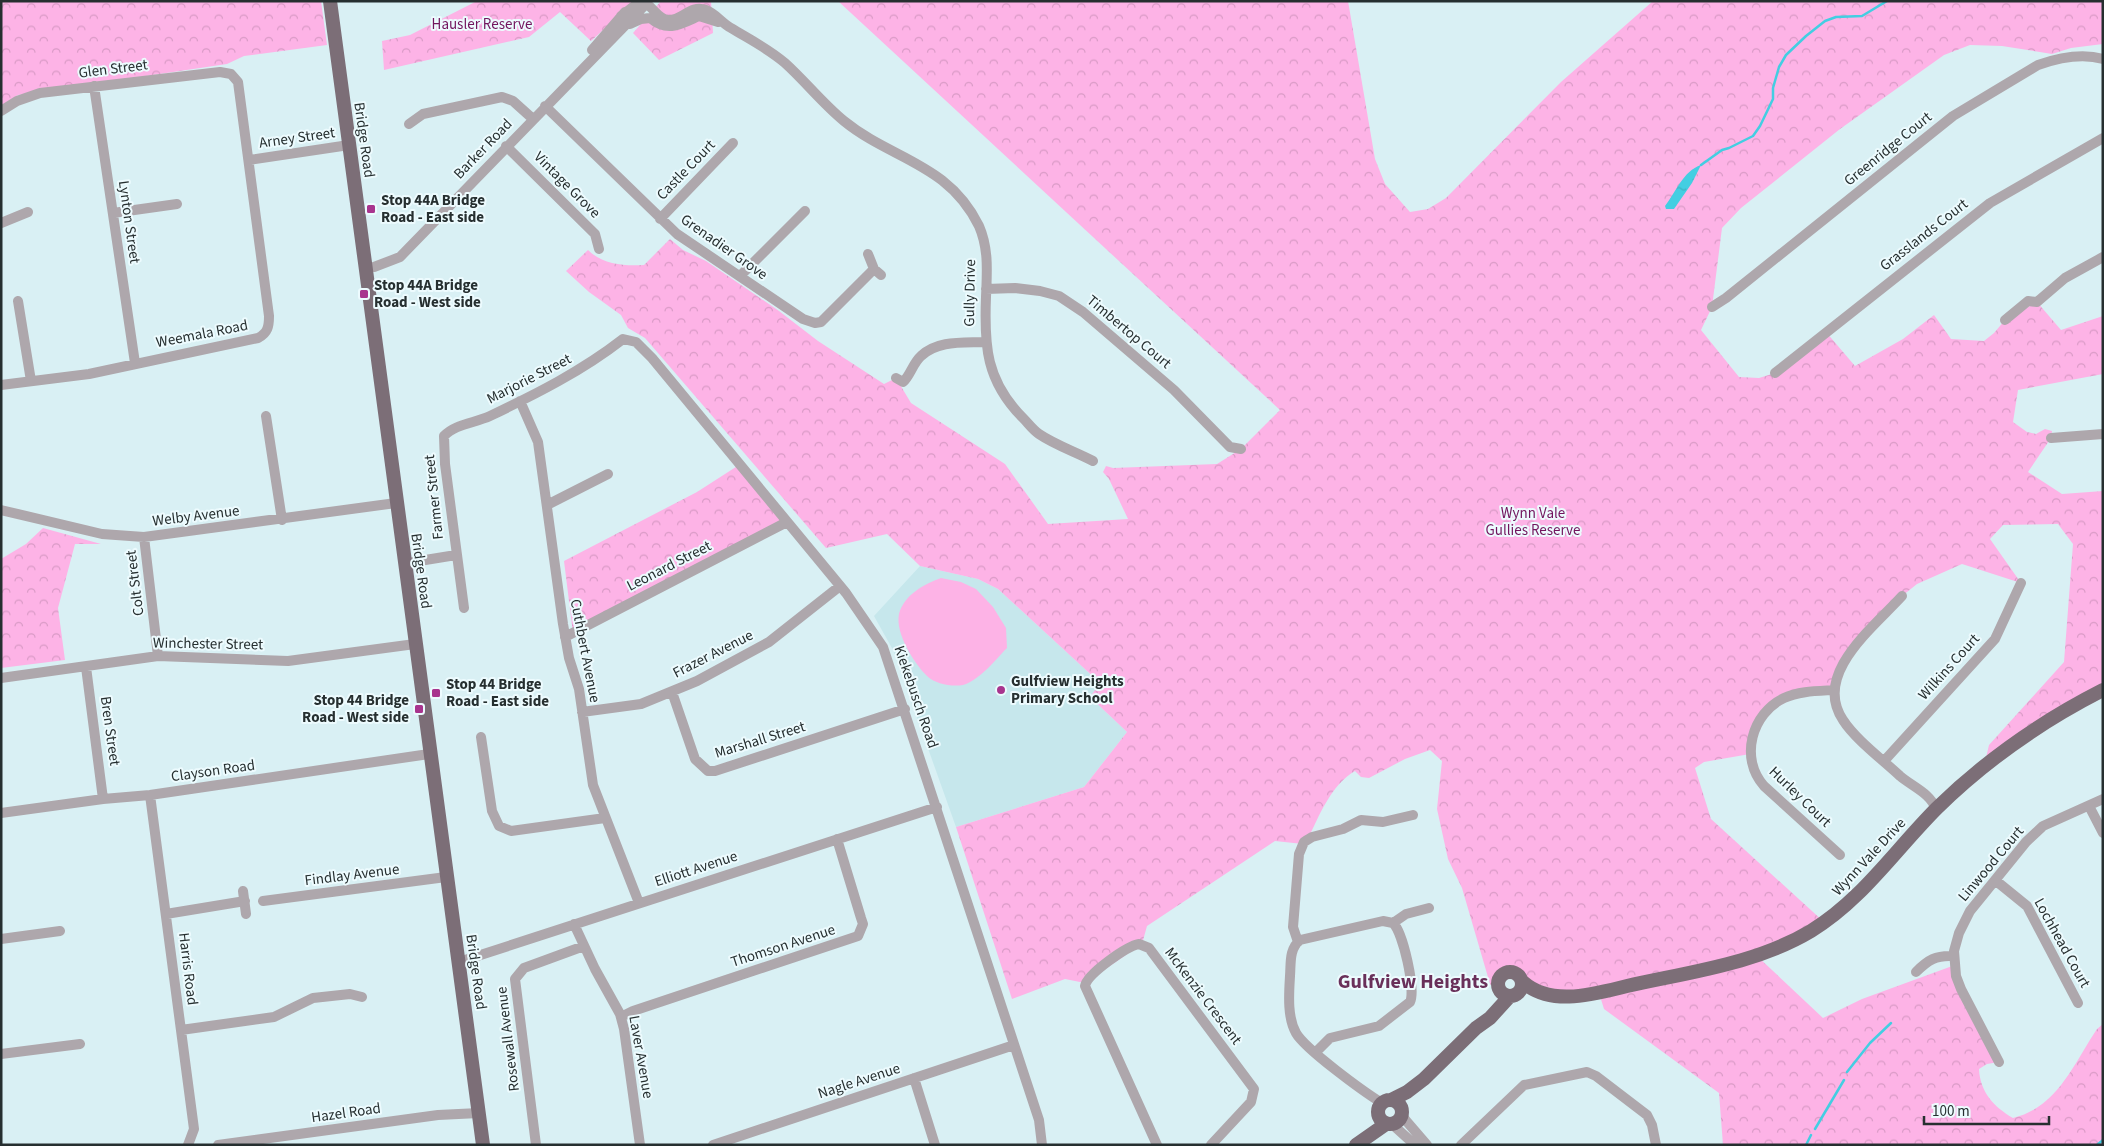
<svg xmlns="http://www.w3.org/2000/svg" width="2104" height="1146" font-family="'Source Sans 3',sans-serif">
<defs>
<pattern id="park-crowns" width="20" height="18" patternUnits="userSpaceOnUse" patternTransform="scale(1.25)"><rect width="20" height="18" fill="#fdb3e6"/><path d="M2 6a3 3 0 1 1 6 0M12 15a3 3 0 1 1 6 0" fill="none" stroke="#d99ac6"/></pattern>
<pattern id="water-ripples" width="26" height="14" patternUnits="userSpaceOnUse" patternTransform="scale(1.25)"><rect width="26" height="14" fill="#43cee2"/><path d="M2 4q2-2 4 0t4 0M15 11q2-2 4 0t4 0" fill="none" stroke="#3bb1c2"/></pattern>
</defs>
<rect width="100%" height="100%" fill="#d9f0f4"/>
<path fill="#c6e7ec" d="M920,566L978,579L998,589L1100,683L1090,697L1127,732L1084,787L956,827L893,650L874,616Z"/>
<path fill="#fdb3e6" d="M941,578L961,582L976,589L993,607L1006,628L1007,648C995,660 980,680 963,685C952,687 935,684 927,676C914,663 895,633 899,614C904,595 924,584 941,578Z"/>
<path fill="url(#park-crowns)" d="M1,1H321L327,45L244,56L227,64L18,95L1,106Z
M477,1H635L591,41L560,12L529,37L384,70L382,41L410,35Z
M661,1H711L713,33L659,60L633,33Z
M838,1H1348L1375,159L1385,184L1410,212L1428,209L1446,198L1561,82L1653,1H2103V44L2071,48L2052,54L2002,46L1970,45L1944,55L1840,129L1741,208L1722,228L1712,307L1701,330L1739,377L1759,378L1775,373L1826,332L1855,366L1903,339L1934,315L1951,339L1984,341L1994,333L2005,320L2037,302L2061,330L2103,316V374L2018,390L2013,422L2027,432L2036,434L2045,429L2052,431L2051,438L2028,472L2062,494L2103,491V690L1984,766L1989,745L2064,662L2073,544L2058,524L2003,525L1990,539L2021,583L1962,564L1917,584L1902,596L1849,654L1834,690L1801,693L1764,715L1750,754L1704,762L1695,768L1711,819L1824,922L1757,956L1823,1018L1862,999L1955,965L1999,1062L1987,1064L1979,1069C1980,1092 1994,1107 2013,1118C2058,1107 2074,1063 2097,1029L2103,1024V1145H1723L1719,1093L1604,1009L1599,993L1573,995L1522,980L1519,975L1511,971L1501,975L1498,984L1492,986L1490,984L1462,888L1448,859L1437,809L1442,761L1430,750L1405,759L1369,778L1361,777L1355,771C1331,785 1319,816 1308,839L1303,844L1275,841L1147,926L1142,944L1085,983L1065,979L1012,999L956,827L1084,787L1127,732L1090,697L1100,683L998,589L978,579L920,566L887,534L826,548L645,338L628,328L621,315L589,292L566,271L588,250C603,265 624,266 644,265L670,239L683,250L706,261L779,311L818,341L884,384L896,378L911,403L1005,464L1048,524L1128,519L1109,479L1103,472L1106,466L1113,468L1217,464L1241,449L1280,410Z
M739,465L787,522L573,633L564,561L697,492Z
M43,528L101,544H75L58,608L65,660L1,668V559L26,544Z"/>
<path fill="url(#water-ripples)" d="M1701,165L1692,183L1674,209H1666L1665,206C1676,192 1683,171 1701,165Z"/>
<g fill="none" stroke-linecap="round" stroke-linejoin="round">
<path stroke="#43cee2" stroke-width="2.5" d="M1701,165L1722,150L1729,148L1753,136L1760,126L1773,99V88L1779,67L1786,55L1806,36L1825,21L1836,17L1862,16L1887,1
M1847,1072L1870,1043L1891,1023
M1815,1129L1844,1080
M1806,1145L1811,1135
M2097,1145L2103,1140"/>
<path stroke="#aea7ac" stroke-width="10" d="M621,16L641,1C652,4 657,19 668,20C682,21 690,4 706,10C716,14 722,23 731,28C749,39 769,49 785,63C805,81 823,104 844,121C892,160 948,163 979,226C989,249 987,272 986,297C984,346 986,381 1023,418C1028,423 1033,430 1039,434C1055,445 1076,452 1093,461
M630,24L641,19L650,18C668,33 681,24 699,16L718,22
M592,50L625,12
M94,86L135,363
M545,106L677,234L803,319L815,323L821,322L874,269
M1,111L17,101L40,93L220,72L231,74L238,82L269,316C269,326 268,333 258,338L89,374L1,385
M409,124L423,114L502,97L513,101L533,119
M506,146L595,234L599,249
M249,160L349,145
M113,213L177,204
M660,219L733,143
M1,223L28,212
M868,254L874,269L881,275
M374,267L400,257L646,4
M740,276L805,211
M986,289L1015,288L1040,291L1059,296L1083,312L1174,390L1230,447L1241,449
M18,301L31,381
M1712,307L1726,298L1953,116L2038,65C2058,58 2082,53 2103,59
M2005,320L2028,301L2037,302L2065,278L2103,257
M1775,373L1990,203L2103,138
M896,378L903,382C910,376 913,363 921,356C938,340 963,343 985,342
M520,401L538,442L563,624L569,658L579,689L593,785L639,903
M266,416L282,520
M2051,438L2103,434
M547,505L608,474
M1,510L102,534L144,537L396,503
M144,537L158,656
M413,562L456,555
M1902,596C1874,627 1812,674 1843,720C1855,739 1883,760 1900,776C1913,787 1930,793 1936,809
M464,608L445,464L444,436C455,424 475,423 490,416C536,394 582,371 623,339L636,342L652,358L846,593L883,647L1039,1120L1042,1145
M565,637L787,522
M86,667L103,799
M1,678L158,656L288,661L415,644
M1834,690C1818,691 1799,691 1784,698C1752,713 1739,758 1764,786L1840,855
M672,692L695,759L708,771H715L905,709
M582,712L641,704L697,681L769,642L840,586
M481,737L492,811L499,826L511,831L605,818
M1884,761L1995,639L2021,583
M150,795L194,1129L188,1145
M2089,806L2103,833
M1,813L103,799L150,795L429,754
M1995,880L2027,906L2078,1003
M243,891L246,914
M263,901L446,877
M166,914L245,901
M1393,923L1406,914L1429,908
M574,924L595,969L620,1014L624,1029L640,1145
M1,939L60,931
M1298,942L1293,927L1299,854L1304,842L1312,837L1343,829L1361,820L1383,822L1413,815
M465,960L937,807
M1916,972C1928,960 1936,955 1953,956
M621,1017L633,1011L858,936L863,924L861,918L837,839
M181,1030L274,1017L313,998L350,994L362,997
M1316,1052L1330,1038L1379,1026L1410,1002C1416,990 1403,932 1393,923L1383,921L1300,940C1289,949 1291,963 1290,976C1289,993 1287,1017 1296,1033C1305,1049 1364,1092 1382,1103
M1,1054L80,1044
M1999,1062L1961,989L1956,976L1954,951L1959,933L1970,911L2026,842L2043,826L2103,799
M914,1078L935,1145
M1402,1116L1427,1145
M1393,1125L1415,1145
M218,1145L438,1115L479,1113
M536,1145L515,979L524,968L584,946
M713,1145L1014,1045
M1157,1145L1085,986C1087,974 1127,946 1139,944L1149,948L1254,1089L1251,1102L1211,1145
M1461,1145L1524,1085L1587,1072L1596,1076L1647,1115L1652,1125L1656,1145"/>
<path stroke="#7c6e77" stroke-width="14" d="M330,1L483,1145
M1498 984a12 12 0 1 1 24 0a12 12 0 1 1-24 0Z
M1523,982C1551,1007 1594,994 1627,986C1689,972 1756,964 1811,931C1862,900 1895,850 1937,808C1986,760 2042,721 2103,690
M1378 1112a12 12 0 1 1 24 0a12 12 0 1 1-24 0Z
M1391,1100L1407,1092L1424,1079L1476,1028L1490,1018L1510,996
M1356,1145L1386,1124"/>
</g>
<g fill="#a8348e" stroke="#edfbfe" stroke-width="2">
<rect x="366" y="204" width="10" height="10" rx="2.5"/>
<rect x="359" y="289" width="10" height="10" rx="2.5"/>
<circle cx="1001" cy="690" r="5"/>
<rect x="431" y="688" width="10" height="10" rx="2.5"/>
<rect x="414" y="704" width="10" height="10" rx="2.5"/>
</g>
<g text-anchor="middle" dominant-baseline="central" stroke-width="4" stroke-linejoin="round" paint-order="stroke">
<g font-size="15" fill="#72155e" stroke="#edfbfe">
<text x="482" y="24">Hausler Reserve</text>
<text x="1533" y="513">Wynn Vale<tspan x="1533" dy="17">Gullies Reserve</tspan></text>
</g>
<g font-size="15" fill="#262f30" stroke="#edfbfe">
<text transform="translate(113 69) rotate(-7)">Glen Street</text>
<text transform="translate(297 138) rotate(-8)">Arney Street</text>
<text transform="translate(364 140) rotate(82)">Bridge Road</text>
<text transform="translate(483 149) rotate(-46)">Barker Road</text>
<text transform="translate(1888 149) rotate(-39)">Greenridge Court</text>
<text transform="translate(686 170) rotate(-46)">Castle Court</text>
<text transform="translate(567 185) rotate(45)">Vintage Grove</text>
<text transform="translate(129 222) rotate(82)">Lynton Street</text>
<text transform="translate(1924 235) rotate(-38)">Grasslands Court</text>
<text transform="translate(724 247) rotate(35)">Grenadier Grove</text>
<text transform="translate(970 293) rotate(-89)">Gully Drive</text>
<text transform="translate(1129 332) rotate(40)">Timbertop Court</text>
<text transform="translate(202 334) rotate(-11)">Weemala Road</text>
<text transform="translate(529 379) rotate(-27)">Marjorie Street</text>
<text transform="translate(434 497) rotate(-96)">Farmer Street</text>
<text transform="translate(196 516) rotate(-7)">Welby Avenue</text>
<text transform="translate(669 566) rotate(-27)">Leonard Street</text>
<text transform="translate(421 571) rotate(82)">Bridge Road</text>
<text transform="translate(135 583) rotate(-97)">Colt Street</text>
<text transform="translate(208 644) rotate(1)">Winchester Street</text>
<text transform="translate(585 651) rotate(79)">Cuthbert Avenue</text>
<text transform="translate(713 654) rotate(-27)">Frazer Avenue</text>
<text transform="translate(1949 667) rotate(-48)">Wilkins Court</text>
<text transform="translate(916 697) rotate(71)">Kiekebusch Road</text>
<text transform="translate(110 731) rotate(82)">Bren Street</text>
<text transform="translate(760 740) rotate(-17)">Marshall Street</text>
<text transform="translate(213 771) rotate(-8)">Clayson Road</text>
<text transform="translate(1800 797) rotate(44)">Hurley Court</text>
<text transform="translate(1869 857) rotate(-47)">Wynn Vale Drive</text>
<text transform="translate(1991 864) rotate(-50)">Linwood Court</text>
<text transform="translate(696 869) rotate(-18)">Elliott Avenue</text>
<text transform="translate(352 875) rotate(-7)">Findlay Avenue</text>
<text transform="translate(2062 943) rotate(61)">Lochhead Court</text>
<text transform="translate(783 946) rotate(-18)">Thomson Avenue</text>
<text transform="translate(188 969) rotate(83)">Harris Road</text>
<text transform="translate(476 972) rotate(82)">Bridge Road</text>
<text transform="translate(1203 996) rotate(53)">McKenzie Crescent</text>
<text transform="translate(508 1039) rotate(-97)">Rosewall Avenue</text>
<text transform="translate(641 1057) rotate(80)">Laver Avenue</text>
<text transform="translate(859 1081) rotate(-18)">Nagle Avenue</text>
<text transform="translate(346 1113) rotate(-8)">Hazel Road</text>
</g>
<g font-size="15" font-weight="bold" fill="#262f30" stroke="#edfbfe" text-anchor="start">
<text x="381" y="200">Stop 44A Bridge<tspan x="381" dy="17">Road - East side</tspan></text>
<text x="374" y="285">Stop 44A Bridge<tspan x="374" dy="17">Road - West side</tspan></text>
<text x="1011" y="681">Gulfview Heights<tspan x="1011" dy="17">Primary School</tspan></text>
<text x="446" y="684">Stop 44 Bridge<tspan x="446" dy="17">Road - East side</tspan></text>
<text x="409" y="700" text-anchor="end">Stop 44 Bridge<tspan x="409" dy="17">Road - West side</tspan></text>
</g>
<g font-size="20" font-weight="bold" fill="#69305a" stroke="#edfbfe">
<text x="1413" y="982">Gulfview Heights</text>
</g>
</g>
<rect width="2104" height="1146" fill="none" stroke="#262f30" stroke-width="5"/>
<path d="M1924 1116v8h125v-8" fill="none" stroke="#262f30" stroke-width="2.5"/>
<text x="1932" y="1116" font-size="15" fill="#262f30" stroke="#edfbfe" stroke-width="4" paint-order="stroke">100 m</text>
</svg>
